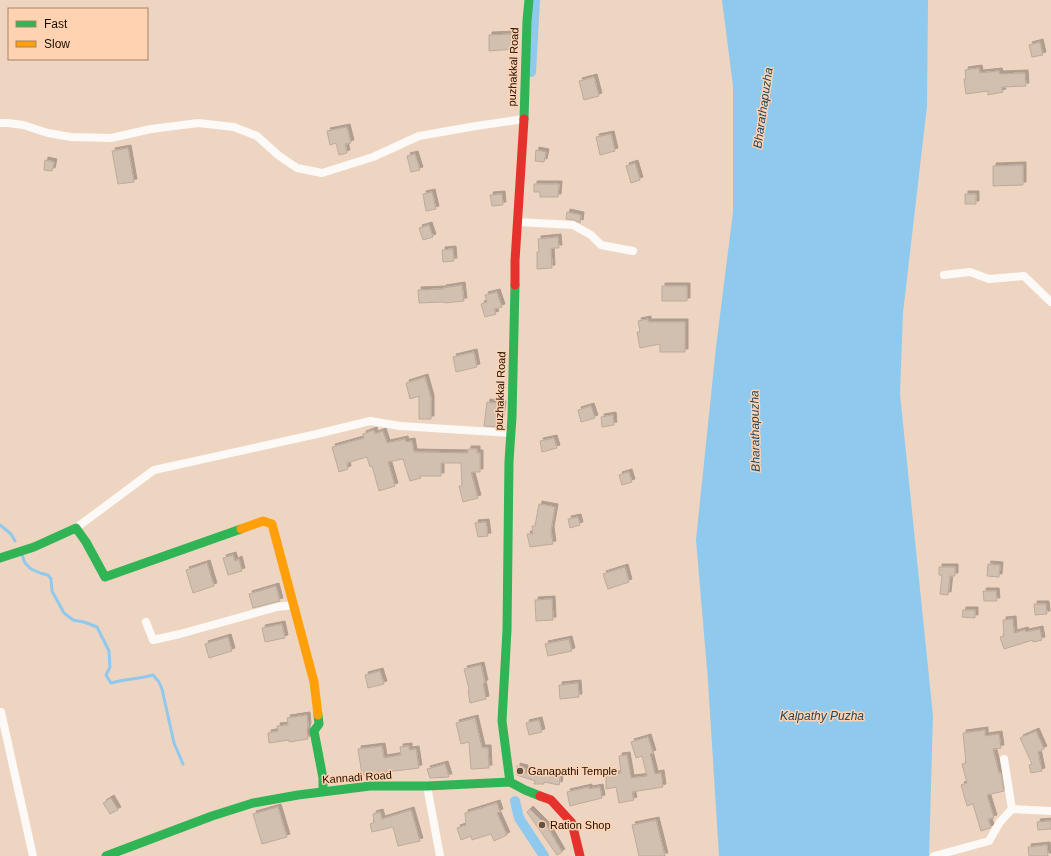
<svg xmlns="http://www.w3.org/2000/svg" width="1051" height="856" font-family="Helvetica,sans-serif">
<defs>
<filter id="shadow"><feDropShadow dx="3" dy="-3" stdDeviation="0" flood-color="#0004"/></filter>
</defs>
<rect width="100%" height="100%" fill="#eed5c2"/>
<path fill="#8fc9ed" d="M722,0H928L927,106L903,313L900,394L933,716L929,856H719L708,681L696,540L716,347L733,212V86Z"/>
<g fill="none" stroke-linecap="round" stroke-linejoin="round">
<path stroke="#8fc9ed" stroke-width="3" d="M0,525L11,534L15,541
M22,555L25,563L31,569L40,573L48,575L51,579L52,591L64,613L73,620L84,622L97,627L109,651L110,667L106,675L111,683C125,679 139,679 153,675L159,682L162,689L174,743L183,764"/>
<path stroke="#8fc9ed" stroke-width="10" d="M531,72L535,0
M515,801L519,818L544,856"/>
</g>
<path fill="#d1bfaf" stroke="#bdaa9b" filter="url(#shadow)" d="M514,34L515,49L489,51V35Z
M1040,42L1043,55L1032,57L1029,45Z
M979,68L980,73L999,71L1000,74L1025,73L1026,86L1002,87L1003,92L988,95V91L966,94L964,79H966L965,70Z
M594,77L599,96L584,100L579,81Z
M347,127L351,143L345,144L347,153L339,155L336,143L330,145L327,131Z
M611,134L615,151L600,155L596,137Z
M128,148L134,182L118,184L112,151Z
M536,150L546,152L544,162L535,161Z
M415,154L420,170L411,172L407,156Z
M45,160L54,162L52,171L44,170Z
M635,163L640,180L631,183L626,166Z
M1023,165V185L993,186V166Z
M534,184H559L558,197H540V192H534Z
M432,192L436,209L426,211L423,194Z
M502,194L503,205L492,206L490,195Z
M965,194H976V204H965Z
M567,212L581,215L580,223L574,220L566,219Z
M429,225L433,237L423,240L419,228Z
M558,237L559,248H551L552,268L537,269V252H539L538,239Z
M453,249L454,261L443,262L442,250Z
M462,285L464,301L445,303L444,302L419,303L418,290L443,289V288Z
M662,286H687V301H662Z
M497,292L502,307L494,309L496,314L485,317L481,304L487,302L485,295Z
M648,319V322H685V352H660V344L640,348L637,332H640L638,321Z
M474,352L477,367L456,372L453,357Z
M425,377L431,398V419H419V396L410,399L406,383Z
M487,402L503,404L500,427L484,426Z
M591,406L595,418L581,422L578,410Z
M613,415L614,425L602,427L601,417Z
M374,430L375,434L383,431L387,443L405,439L406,442L412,441L414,452L468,453V449H477V453H480V472H471L478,498L463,502L459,486H462L461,463H441V476H420L421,478L410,481L403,459L388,462L395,486L379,491L372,466L370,467L367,457L347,463L348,469L339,472L332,447L364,438L363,434Z
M554,438L557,448L542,452L540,441Z
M629,472L632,482L622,485L619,475Z
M539,504L555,507L551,530L553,544L530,547L527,534H533L532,526H535Z
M578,517L580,525L570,528L568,519Z
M486,522L488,536L478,537L475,523Z
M233,555L235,561L239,559L242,571L228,575L223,558Z
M207,563L214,586L193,593L186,570Z
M988,564L1000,565L999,577L987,576Z
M625,567L629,582L608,589L603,574Z
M939,567H955V576H950L948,595L940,594L942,575H939Z
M276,586L280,601L253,608L249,594Z
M983,591H996L997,601H984Z
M552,599L553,620L536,621L535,600Z
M1034,604H1046L1047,614L1035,615Z
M963,610H975V618L962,617Z
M1013,619L1014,633L1025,630L1026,632L1040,629L1042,640L1033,642V640L1004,649L1000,637L1004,636L1003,620Z
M282,624L285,638L265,642L262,628Z
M228,637L232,651L209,658L205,644Z
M569,639L572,651L548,656L545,644Z
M481,665L485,683H483L486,699L470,703L468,690L469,689L464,669Z
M380,671L384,684L368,688L365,675Z
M578,683L579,697L560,699L559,685Z
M307,715L308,726L307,730L308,739L289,742V740L269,743L268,733L278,731L277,726L288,725L287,718Z
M475,718L482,748H488L489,768L471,769L469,742L461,744L456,723Z
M539,720L542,732L529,735L526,723Z
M985,730V736L999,734L1001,748L993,749L999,773H1001L1004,791L987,795L994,818L988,819L991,827L990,828L981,831L973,804L967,806L961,785L967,783L962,764L966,763L963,733Z
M1036,731L1044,749L1038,752L1042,771L1031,773L1029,765L1032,764L1020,738Z
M648,737L653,753L650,754L655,774L661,773L663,787L632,792L634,800L619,803L616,787L606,789V776L621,773L619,756L627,755L631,778L647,776L642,756L636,758L631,742Z
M382,746L384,758L401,755L400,747L409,746V750L416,749L419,768L362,775L358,749Z
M445,764L449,777L430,778L427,769Z
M517,766L525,768V773L549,774V772L561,774L559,785L544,782V784H534L535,781L517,775Z
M589,787V789L600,787L602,798L570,806L567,792Z
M111,798L118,810L110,814L103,803Z
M497,803L500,812L497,813L507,835L494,841L491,834L472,840L471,836L461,840L457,828L466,825L465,813Z
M278,807L287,837L262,844L253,814Z
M530,809L547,826L562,852L557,855L527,812Z
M411,810L420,841L398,846L393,827L372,832L370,824L374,823L373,814L380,812L382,819Z
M656,820L665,856H639L632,825Z
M1051,821V829L1038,830L1037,822Z
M1047,845L1048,856H1029L1028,847Z"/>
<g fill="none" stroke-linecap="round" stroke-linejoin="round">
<path stroke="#fcf9f6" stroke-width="8" d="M0,123H8L23,125L48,133L71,137L111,138L151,129L198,123L234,127L257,136L278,155L297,168L322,173L373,157L419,136L476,126L524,119
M518,222L573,225L591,235L601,245L633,251
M944,275L970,272L989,279L1024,276L1051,302
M76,528L154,470L317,434L370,421L400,426L511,433
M146,622L153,640L180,634L277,607L294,605
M1,712L33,856
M1004,759L1012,809
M427,786L440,856
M934,856L989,841L1000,822L1012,809L1051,811"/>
<path stroke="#30b455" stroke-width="9" d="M524,119L527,21L529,0
M0,558L34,547L76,528L86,542L105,577L241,529
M318,715L319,724L314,731L323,778V792
M510,782L502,721L507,630L509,461L512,417L515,285
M106,856L212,816L253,803L298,795L370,786H427L510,782L525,790L540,796"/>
<path stroke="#ff9f0a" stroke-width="9" d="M241,529L263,521L272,524L314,682L318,715"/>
<path stroke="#e5322d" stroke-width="9" d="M515,285V261L524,119
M540,796L551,800L572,823L580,856"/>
</g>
<g fill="#645245" stroke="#ffd2b1" stroke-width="1.5">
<circle cx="520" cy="771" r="4"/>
<circle cx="542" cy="825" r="4"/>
</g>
<g text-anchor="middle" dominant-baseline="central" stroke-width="3" stroke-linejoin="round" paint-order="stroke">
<g font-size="11" fill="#1a0c02" stroke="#ffd2b1">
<text transform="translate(513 67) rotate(-88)">puzhakkal Road</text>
<text transform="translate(500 391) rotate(-88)">puzhakkal Road</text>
<text transform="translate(357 777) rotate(-4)">Kannadi Road</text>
</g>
<g font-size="11" fill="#1a0c02" stroke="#ffd2b1" text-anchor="start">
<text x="528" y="771">Ganapathi Temple</text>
<text x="550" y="825">Ration Shop</text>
</g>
<g font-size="12" font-style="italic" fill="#1e465e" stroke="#ffd2b1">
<text transform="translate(763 108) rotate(-82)">Bharathapuzha</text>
<text transform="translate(755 431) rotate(-91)">Bharathapuzha</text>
<text x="822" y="716">Kalpathy Puzha</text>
</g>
</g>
<rect x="8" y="8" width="140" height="52" fill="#ffd2b1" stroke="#a3836b"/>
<rect x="16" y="21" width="20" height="6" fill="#30b455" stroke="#a3836b"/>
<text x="44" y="28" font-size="12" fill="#1a0c02">Fast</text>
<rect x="16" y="41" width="20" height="6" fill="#ff9f0a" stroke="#a3836b"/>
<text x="44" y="48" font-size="12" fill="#1a0c02">Slow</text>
</svg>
